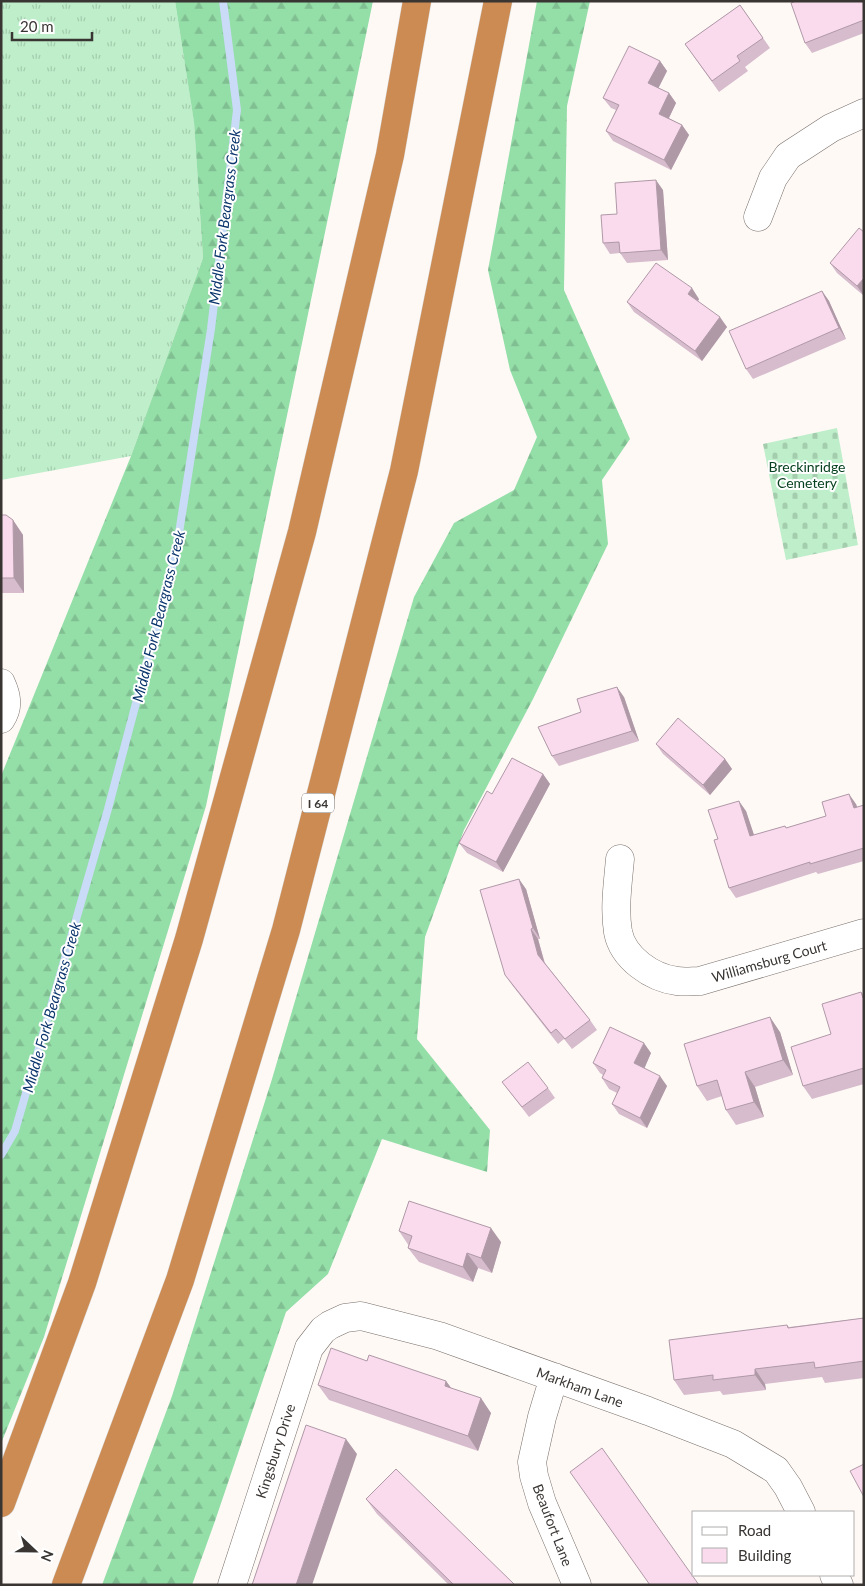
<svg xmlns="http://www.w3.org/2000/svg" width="865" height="1586" font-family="Lato,sans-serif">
<defs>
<pattern id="grass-tufts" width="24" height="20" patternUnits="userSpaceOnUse" patternTransform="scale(1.25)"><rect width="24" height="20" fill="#beeeca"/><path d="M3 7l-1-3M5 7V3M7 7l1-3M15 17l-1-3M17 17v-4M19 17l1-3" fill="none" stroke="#a4cdae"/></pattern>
<pattern id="forest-firs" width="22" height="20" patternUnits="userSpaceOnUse" patternTransform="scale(1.25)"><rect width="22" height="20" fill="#94dea8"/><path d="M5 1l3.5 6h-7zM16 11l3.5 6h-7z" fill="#80bf91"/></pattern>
<pattern id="cemetery-stones" width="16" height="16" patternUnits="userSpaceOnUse" patternTransform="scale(1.25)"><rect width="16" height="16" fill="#beeeca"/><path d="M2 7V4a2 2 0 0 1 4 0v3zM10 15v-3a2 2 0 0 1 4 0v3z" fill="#a4cdae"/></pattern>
</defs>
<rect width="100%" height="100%" fill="#fff9f6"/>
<path fill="url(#grass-tufts)" d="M1,1H175L194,121L203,258L131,456L1,480Z"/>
<path fill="url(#forest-firs)" d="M175,1H373L206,806L44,1337L2,1441L1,776L131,456L203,258L194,122Z
M537,1H590L567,106L564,290L630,439L602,480L608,544L533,699L464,830L425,937L417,1039L490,1130L487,1172L382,1139L328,1274L286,1312L215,1521L192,1585H102L172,1396L272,1079L414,597L454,523L514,490L537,437L510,370L488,270Z"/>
<path fill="url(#cemetery-stones)" d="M837,428L858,545L786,560L763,444Z"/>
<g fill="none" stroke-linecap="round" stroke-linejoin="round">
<path stroke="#c9dbf6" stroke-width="8" d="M1,1155L15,1131L108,809L176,552L211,329L237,110L223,1"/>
<g stroke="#78706b" stroke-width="29">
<path id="street" d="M758,217L773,178L788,156L831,128L864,113
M1,683C7,696 9,707 1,719
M620,859C618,882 614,908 618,932C623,958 652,978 677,981C685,982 693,981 700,981L864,933
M554,1377L542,1417L532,1462L534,1476L542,1503L577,1585
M834,1575L839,1585
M232,1585L309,1348L323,1330L330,1325L345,1318L361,1316L439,1336L648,1411L733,1444L776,1470L788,1487L801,1512"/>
</g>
<g stroke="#d7d7d6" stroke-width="29">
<path id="highway" d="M1,1503L82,1283L189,939L302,532L390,155L417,1
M66,1585L180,1280L286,930L404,471L498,1"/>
</g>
<use href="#street" stroke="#fff" stroke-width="28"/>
<use href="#highway" stroke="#cb8b52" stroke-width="28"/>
</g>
<path fill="#d7bccd" d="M864,1V33L812,53L805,43Z
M740,5L770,48L745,67L748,71L719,92L685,44Z
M660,61L667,71L658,88L669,93L676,103L669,118L682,125L689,135L671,170L613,141L606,131L616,110L611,108L603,98Z
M663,190L668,260L627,263L620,253L610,254L603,243L617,214Z
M864,232V296L837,273L830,263Z
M822,291L829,301L846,339L753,379L746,369Z
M699,299L698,301L727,327L702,361L634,312L627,302Z
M1,515L13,520L23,535L24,593H1Z
M624,697L639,741L559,766L552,756Z
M656,744L725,759L732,769L710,795L663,754Z
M543,774L550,784L503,872L467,853L459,843L492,794Z
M856,804L857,807L864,805V861L818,874L816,872L736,898L729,888L718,839L746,811L754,835L785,826L786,828L826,816Z
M526,889L540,939H538L545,963L590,1020L597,1030L572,1049L564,1039L558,1044L512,985L505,975Z
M861,992L864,995V1084L812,1099L803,1086L831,1034Z
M780,1032L793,1075L755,1087L764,1117L736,1125L726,1110L722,1096L707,1101L697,1086Z
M651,1053L644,1068L667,1086L647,1128L619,1114L612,1104L617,1093L609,1089L602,1078L603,1075L600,1073L593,1063Z
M502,1082L548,1088L555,1098L529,1117Z
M399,1231L501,1242L492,1273L478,1268L473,1282L419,1262L408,1248L409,1246Z
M864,1318V1378L825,1383L822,1377L765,1384L766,1390L723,1395L720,1391L684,1395L674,1380L787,1325L789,1327Z
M367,1361L446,1381L451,1388L491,1413L478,1451L329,1400L318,1385Z
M366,1499L515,1585H449L377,1514Z"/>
<path fill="#af99a7" d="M660,61L667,71L656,93L648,83Z
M669,93L676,103L666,124L659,114Z
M682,125L689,135L671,170L664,160Z
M656,180L663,190L668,260L661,250Z
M864,278V296L857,286Z
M692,288L699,299L696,305L688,294Z
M822,291L829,301L846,339L839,328Z
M720,317L727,327L702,361L695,351Z
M13,520L23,535L24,593L14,578Z
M617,687L624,697L639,741L632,731Z
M725,759L732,769L710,795L703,785Z
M543,774L550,784L503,872L496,862Z
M849,794L856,804L861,818L854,808Z
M739,801L746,811L758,847L750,836Z
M519,879L526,889L540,939L533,928Z
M531,929L538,939L545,965L538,955Z
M770,1017L780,1032L793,1075L783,1060Z
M644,1043L651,1053L642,1074L634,1063Z
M745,1072L755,1087L764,1117L754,1102Z
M660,1076L667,1086L647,1128L640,1118Z
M491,1228L501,1242L492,1273L481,1258Z
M467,1253L478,1268L473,1282L463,1267Z
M755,1369L765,1384L766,1390L755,1375Z
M446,1381L457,1396L445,1386Z
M481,1398L491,1413L478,1451L468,1436Z
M346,1439L357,1454L312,1585H296Z"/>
<path fill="#fadbee" stroke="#af99a7" d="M796,1H864V20L805,43L791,3Z
M740,5L763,38L737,56L740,61L712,81L685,44Z
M629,46L660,61L648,83L669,93L659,114L682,125L664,160L606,131L619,105L603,98Z
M656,180L661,250L620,253L619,242L603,243L601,215L617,214L615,183Z
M859,228L864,232V278L857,286L830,263Z
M656,263L692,288L688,294L720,317L695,351L627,302Z
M822,291L839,328L746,369L729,331Z
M1,515H6L13,520L14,578H1Z
M617,687L632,731L552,756L538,727L581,712L577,699Z
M678,718L725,759L703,785L656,744Z
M512,758L543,774L496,862L459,843L487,791L492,794Z
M849,794L854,808L864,805V848L810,864V862L729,888L714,840L718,839L708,810L739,801L750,836L785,826L786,828L826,816L822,802Z
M519,879L533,928L531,929L538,955L590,1020L565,1039L556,1029L551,1033L505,975L480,890Z
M861,992L863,998H864V1068L803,1086L791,1047L831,1034L822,1004Z
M770,1017L783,1060L745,1072L754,1102L726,1110L717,1080L697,1086L684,1044Z
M610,1027L644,1043L634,1063L660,1076L640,1118L612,1104L620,1087L602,1078L606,1070L593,1063Z
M528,1062L548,1088L522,1107L502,1082Z
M409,1201L491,1228L481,1258L467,1253L463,1267L408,1248L412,1236L399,1231Z
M864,1318V1361L815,1368L814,1362L755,1369V1375L713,1380V1375L674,1380L669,1340L787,1325L788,1328Z
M331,1348L367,1361L369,1355L446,1381L445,1386L481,1398L468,1436L318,1385Z
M306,1425L346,1439L296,1585H252Z
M602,1448L699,1585H650L570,1472Z
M864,1464V1497L850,1471Z
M396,1469L515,1585H454L366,1499Z"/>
<g text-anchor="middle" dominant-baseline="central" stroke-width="4" stroke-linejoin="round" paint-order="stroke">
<rect fill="#fff" stroke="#747270" stroke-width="1" x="302" y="793.5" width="32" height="19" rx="4"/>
<g font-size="12" font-weight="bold" fill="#393533">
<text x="318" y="803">I 64</text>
</g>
<g font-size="14" fill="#07411f" stroke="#fff">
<text x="807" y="466">Breckinridge<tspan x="807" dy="16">Cemetery</tspan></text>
</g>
<g font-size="14" fill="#393533" stroke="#fff">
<text transform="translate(769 961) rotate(-16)">Williamsburg Court</text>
<text transform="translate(580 1387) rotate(20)">Markham Lane</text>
<text transform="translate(275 1451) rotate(-72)">Kingsbury Drive</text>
<text transform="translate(553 1525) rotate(69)">Beaufort Lane</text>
</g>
<g font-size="15" font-style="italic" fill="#0b356d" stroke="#fff">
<text transform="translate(224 217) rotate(-83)">Middle Fork Beargrass Creek</text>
<text transform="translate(158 616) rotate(-76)">Middle Fork Beargrass Creek</text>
<text transform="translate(51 1007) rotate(-74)">Middle Fork Beargrass Creek</text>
</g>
</g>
<rect width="865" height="1586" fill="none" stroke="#393533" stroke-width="5"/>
<rect x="692" y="1511" width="162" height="65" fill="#ffffff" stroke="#b0aead"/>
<rect x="702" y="1527" width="25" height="8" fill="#ffffff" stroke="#b0aead"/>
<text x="738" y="1536" font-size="15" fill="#393533">Road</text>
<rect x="702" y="1548" width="25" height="15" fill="#fadbee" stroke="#b0aead"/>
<text x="738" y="1561" font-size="15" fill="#393533">Building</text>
<g transform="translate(35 1551) rotate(112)" stroke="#ffffff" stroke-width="4" paint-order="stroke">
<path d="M0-4L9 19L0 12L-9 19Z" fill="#393533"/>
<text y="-8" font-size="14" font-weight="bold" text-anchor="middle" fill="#393533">N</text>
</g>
<path d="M12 32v8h80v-8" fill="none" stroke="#393533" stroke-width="2.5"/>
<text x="20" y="32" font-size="15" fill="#393533" stroke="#ffffff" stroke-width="4" paint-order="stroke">20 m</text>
</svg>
